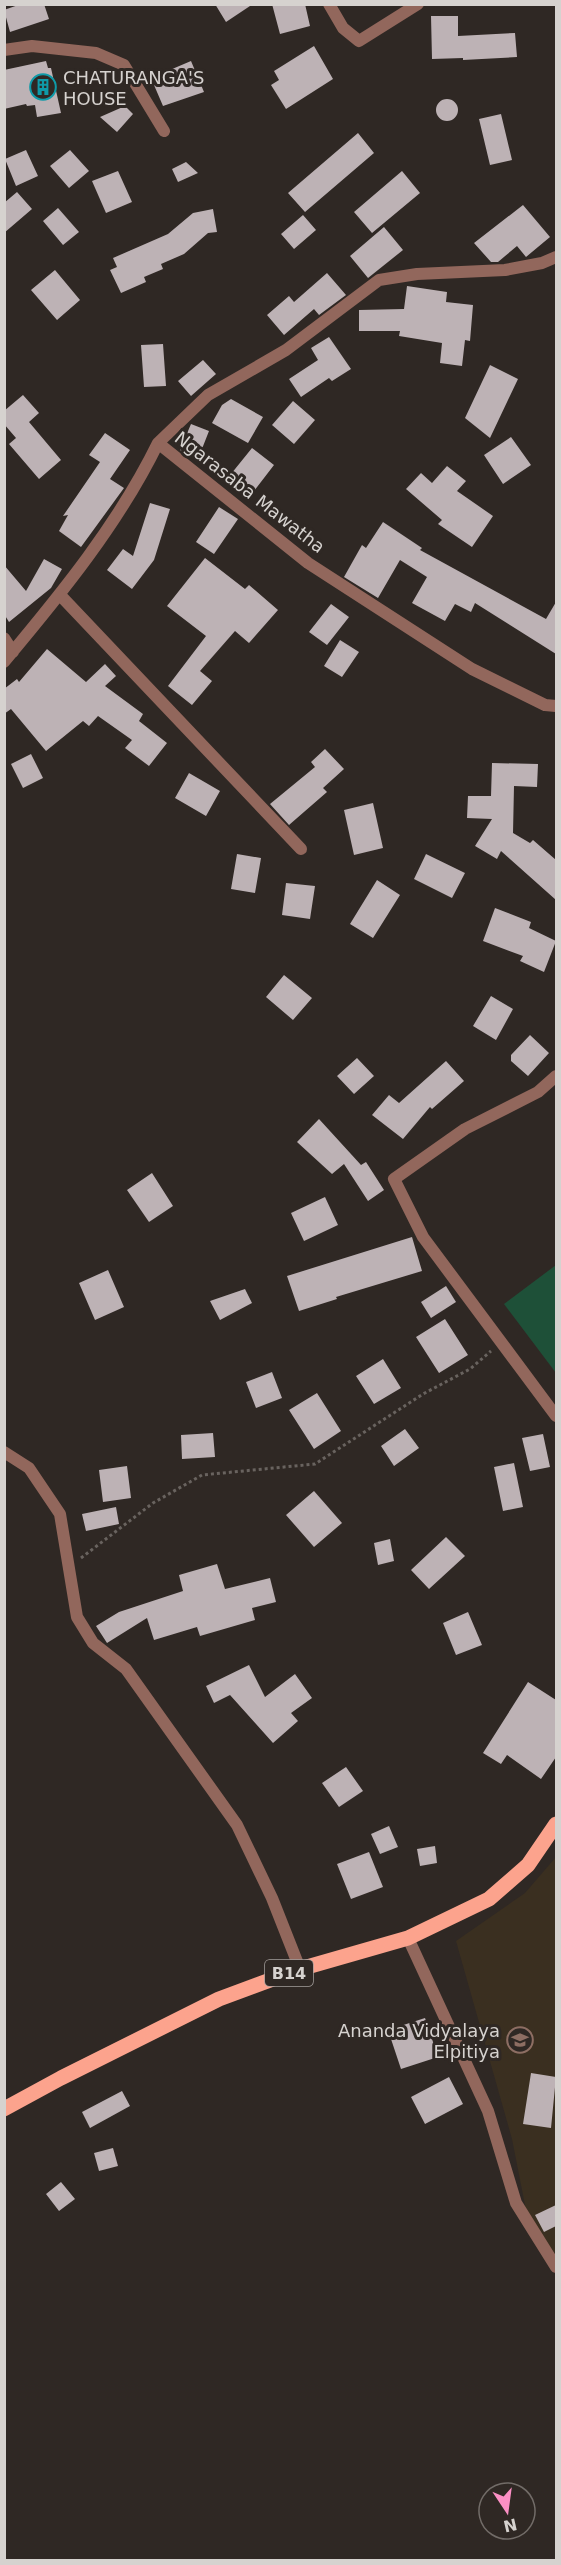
<svg xmlns="http://www.w3.org/2000/svg" width="561" height="2565" font-family="'DejaVu Sans',sans-serif">
<rect width="100%" height="100%" fill="#2f2824"/>
<path fill="#3a2f20" d="M556,1857V2257L526,2210L512,2139L456,1941L525,1893Z"/>
<path fill="#1e5038" d="M556,1265V1373L504,1304Z"/>
<path fill="#bdb2b5" d="M21,4H44L49,19L10,32L4,10Z
M215,4H253L226,22Z
M272,4H305L310,26L280,34Z
M431,16H458V36L515,33L517,57L463,60V58L432,59Z
M314,46L333,79L286,109L271,85L279,80L274,71Z
M46,61L48,68H51L61,113L37,117L35,105L27,106L26,104L4,109V70Z
M191,61L204,92L163,106L151,78Z
M436 110a11 11 0 1 1 22 0a11 11 0 1 1-22 0Z
M125,106L133,114L117,132L100,117Z
M501,114L512,160L490,165L479,119Z
M358,133L374,153L305,212L288,193Z
M26,150L38,176L16,186L5,159Z
M70,150L89,171L69,188L50,166Z
M186,162L198,173L178,182L172,169Z
M118,171L132,202L106,213L92,181Z
M402,171L420,193L372,233L354,212Z
M17,192L32,209L4,233V203Z
M523,205L550,237L526,257L517,246L498,262H491L474,243Z
M58,208L79,232L63,245L43,221Z
M213,209L217,232L208,233L184,254L161,264L163,269L144,277L146,282L121,293L110,270L117,267L113,258L168,234L193,213Z
M303,215L316,230L294,249L281,234Z
M384,227L403,250L368,278L350,256Z
M55,270L80,300L57,320L31,290Z
M327,273L346,295L319,315L314,309L284,335L267,315L289,296L294,302Z
M407,286L447,292L446,302L473,305L470,341L465,340L462,366L440,363L442,343L399,336L400,331H359V310L404,309Z
M329,337L351,369L332,381L329,378L301,397L289,379L318,360L311,348Z
M163,344L166,386L144,387L141,345Z
M203,360L216,374L191,396L178,381Z
M490,365L518,379L490,438L465,418Z
M23,395L39,413L29,422L61,460L39,479L9,444L16,438L4,424V411Z
M231,399L263,417L248,443L212,423L222,405Z
M293,401L315,420L294,444L272,425Z
M191,424L209,431L198,459L180,450Z
M105,433L130,450L110,479L124,488L81,547L59,531L68,515L63,516L100,462L89,455Z
M511,437L531,465L503,484L484,455Z
M252,448L274,465L254,491L231,474Z
M447,466L466,481L457,491L493,516L472,547L438,524L442,520L406,489L421,473L432,483Z
M150,503L170,509L154,560L132,589L107,570L123,549L133,556Z
M219,507L238,519L214,554L196,542Z
M383,522L422,548L420,550L546,619L556,602V654L475,603L471,612L455,604L445,621L412,603L427,577L400,560L378,598L344,577L362,545L366,548Z
M205,558L245,589L249,585L278,610L249,643L235,631L200,671L212,681L192,705L168,686L206,636L167,606Z
M44,559L62,569L51,588L9,622L4,614V565L26,591Z
M331,604L349,617L327,645L309,632Z
M340,640L359,652L342,677L324,666Z
M47,649L86,682L105,664L116,676L105,686L143,714L139,721L167,743L149,766L125,748L132,740L98,716L89,726L83,721L46,751L11,709L4,714V689L17,679L19,682Z
M325,749L344,769L323,788L327,792L289,825L270,804L315,767L311,762Z
M31,754L43,778L23,788L11,764Z
M492,763L538,764L537,787L514,786L513,833L530,843L533,840L556,860V900L501,851L497,859L475,846L492,819L467,818L468,796H491Z
M189,773L220,791L206,816L175,798Z
M373,803L383,848L354,855L344,810Z
M237,854L261,858L255,893L231,889Z
M426,854L465,873L452,898L414,879Z
M377,880L400,895L373,938L350,924Z
M286,883L315,886L310,919L282,915Z
M495,908L531,922L529,928L556,941L544,972L520,961L523,956L483,941Z
M284,975L312,998L293,1020L266,997Z
M491,996L513,1009L496,1040L473,1026Z
M530,1035L549,1053L528,1076L511,1061V1055Z
M357,1058L374,1076L354,1094L337,1076Z
M446,1061L464,1081L432,1109L430,1107L403,1139L372,1115L389,1095L399,1103Z
M319,1119L361,1165L366,1162L384,1190L368,1201L344,1164L332,1174L297,1142Z
M152,1173L173,1206L149,1222L127,1190Z
M325,1197L338,1225L304,1241L291,1213Z
M412,1237L422,1271L336,1297L337,1299L299,1311L287,1276Z
M108,1270L124,1307L95,1320L79,1283Z
M446,1286L456,1302L431,1318L421,1302Z
M245,1289L252,1303L220,1320L210,1301Z
M445,1319L468,1355L439,1373L416,1337Z
M383,1359L401,1388L374,1404L356,1376Z
M272,1372L282,1398L256,1408L246,1382Z
M317,1393L341,1431L314,1449L289,1410Z
M405,1429L419,1448L394,1466L381,1446Z
M213,1433L215,1457L182,1459L181,1435Z
M543,1434L550,1467L530,1471L522,1438Z
M514,1463L523,1507L503,1511L494,1467Z
M127,1466L131,1498L103,1502L99,1470Z
M314,1491L342,1523L314,1547L286,1515Z
M116,1507L119,1524L86,1531L82,1514Z
M446,1537L465,1556L429,1589L411,1570Z
M390,1539L394,1561L378,1565L374,1543Z
M217,1564L225,1589L270,1578L276,1602L252,1608L255,1620L200,1636L197,1627L154,1640L147,1618L107,1643L96,1626L119,1612L183,1591L179,1575Z
M468,1612L482,1645L456,1655L443,1623Z
M249,1665L265,1697L295,1674L312,1698L291,1713L298,1721L273,1743L230,1695L214,1703L206,1686Z
M528,1682L556,1700V1757L541,1779L507,1755L501,1764L483,1753Z
M346,1767L363,1791L339,1807L322,1783Z
M389,1826L398,1847L380,1854L371,1834Z
M435,1846L437,1863L420,1866L417,1849Z
M369,1852L383,1887L351,1899L337,1864Z
M425,2018L438,2057L401,2069L388,2030Z
M531,2073L556,2077L551,2128L523,2124Z
M449,2077L463,2104L425,2124L411,2097Z
M122,2091L130,2106L90,2128L82,2112Z
M113,2148L118,2166L99,2171L94,2153Z
M61,2182L75,2199L59,2211L46,2194Z
M556,2205V2226L544,2232L535,2215Z"/>
<g fill="none" stroke-linecap="round" stroke-linejoin="round">
<path stroke="#69635f" stroke-width="3" stroke-dasharray="3 3" stroke-linecap="butt" d="M81,1558L153,1503L202,1475L315,1464L423,1394L470,1369L491,1351"/>
<path stroke="#92675c" stroke-width="12" d="M329,4L343,28L359,41L418,4
M4,50L32,46L96,53L124,65L164,131
M556,257L542,263L505,270L417,274L379,280L286,350L208,395L158,443L308,563L472,669L545,705L556,706
M60,595L301,849
M4,638L13,652
M4,662C61,594 119,523 158,443
M556,1076L538,1092L465,1129L394,1179L423,1237L556,1416
M4,1452L29,1468L60,1514L77,1617L93,1643L126,1669L237,1825L272,1898L300,1969
M408,1938L488,2111L516,2203L556,2267"/>
<path stroke="#fca38d" stroke-width="15" d="M4,2109L61,2078L219,1999L300,1969L408,1938L489,1899L528,1865L556,1824"/>
</g>
<defs>
<g id="building-ring" transform="scale(1.35)"><circle r="9.5" fill="#2f2824" stroke="#0f9aa8" stroke-width="1.5"/><path d="M-4-6H4V6H1V3H-1V6H-4ZM-2.5-4.3h1.7v1.8h-1.7ZM.8-4.3h1.7v1.8H.8ZM-2.5-1h1.7V.8h-1.7ZM.8-1h1.7V.8H.8Z" fill="#0f9aa8"/></g>
<g id="school-ring" transform="scale(1.35)"><circle r="9.5" fill="#2f2824" stroke="#8d6e63" stroke-width="1.5"/><path d="M0-5L7-2L0 1L-7-2ZM-4 1L0 2.5L4 1V4Q0 6-4 4Z" fill="#8d6e63"/></g>
</defs>
<g fill-rule="evenodd">
<use href="#building-ring" x="43" y="87"/>
<use href="#school-ring" x="520" y="2040"/>
</g>
<g text-anchor="middle" dominant-baseline="central" stroke-width="6" stroke-linejoin="round" paint-order="stroke">
<rect fill="#2f2824" stroke="#a49f9c" stroke-width="1.5" x="265" y="1960" width="48" height="26" rx="4.5"/>
<g font-size="16" font-weight="bold" fill="#d6d2cf">
<text x="289" y="1973">B14</text>
</g>
<g font-size="18" fill="#d6d2cf" stroke="#2f2824" text-anchor="start">
<text x="63" y="77">CHATURANGA'S<tspan x="63" dy="21">HOUSE</tspan></text>
<text x="500" y="2030" text-anchor="end">Ananda Vidyalaya<tspan x="500" dy="21">Elpitiya</tspan></text>
</g>
<g font-size="18" fill="#d6d2cf" stroke="#2f2824">
<text transform="translate(250 492) rotate(38)">Ngarasaba Mawatha</text>
</g>
</g>
<rect width="561" height="2565" fill="none" stroke="#d6d2cf" stroke-width="12"/>
<g transform="translate(507 2511) rotate(167)"><circle r="28" fill="#2f2824" stroke="#726c68" stroke-width="1.5"/>
<path d="M0-4.5L10 22L0 15L-10 22Z" fill="#fb8fc4"/>
<text y="-9" font-size="16" font-weight="bold" text-anchor="middle" fill="#d6d2cf">N</text>
</g>
</svg>
